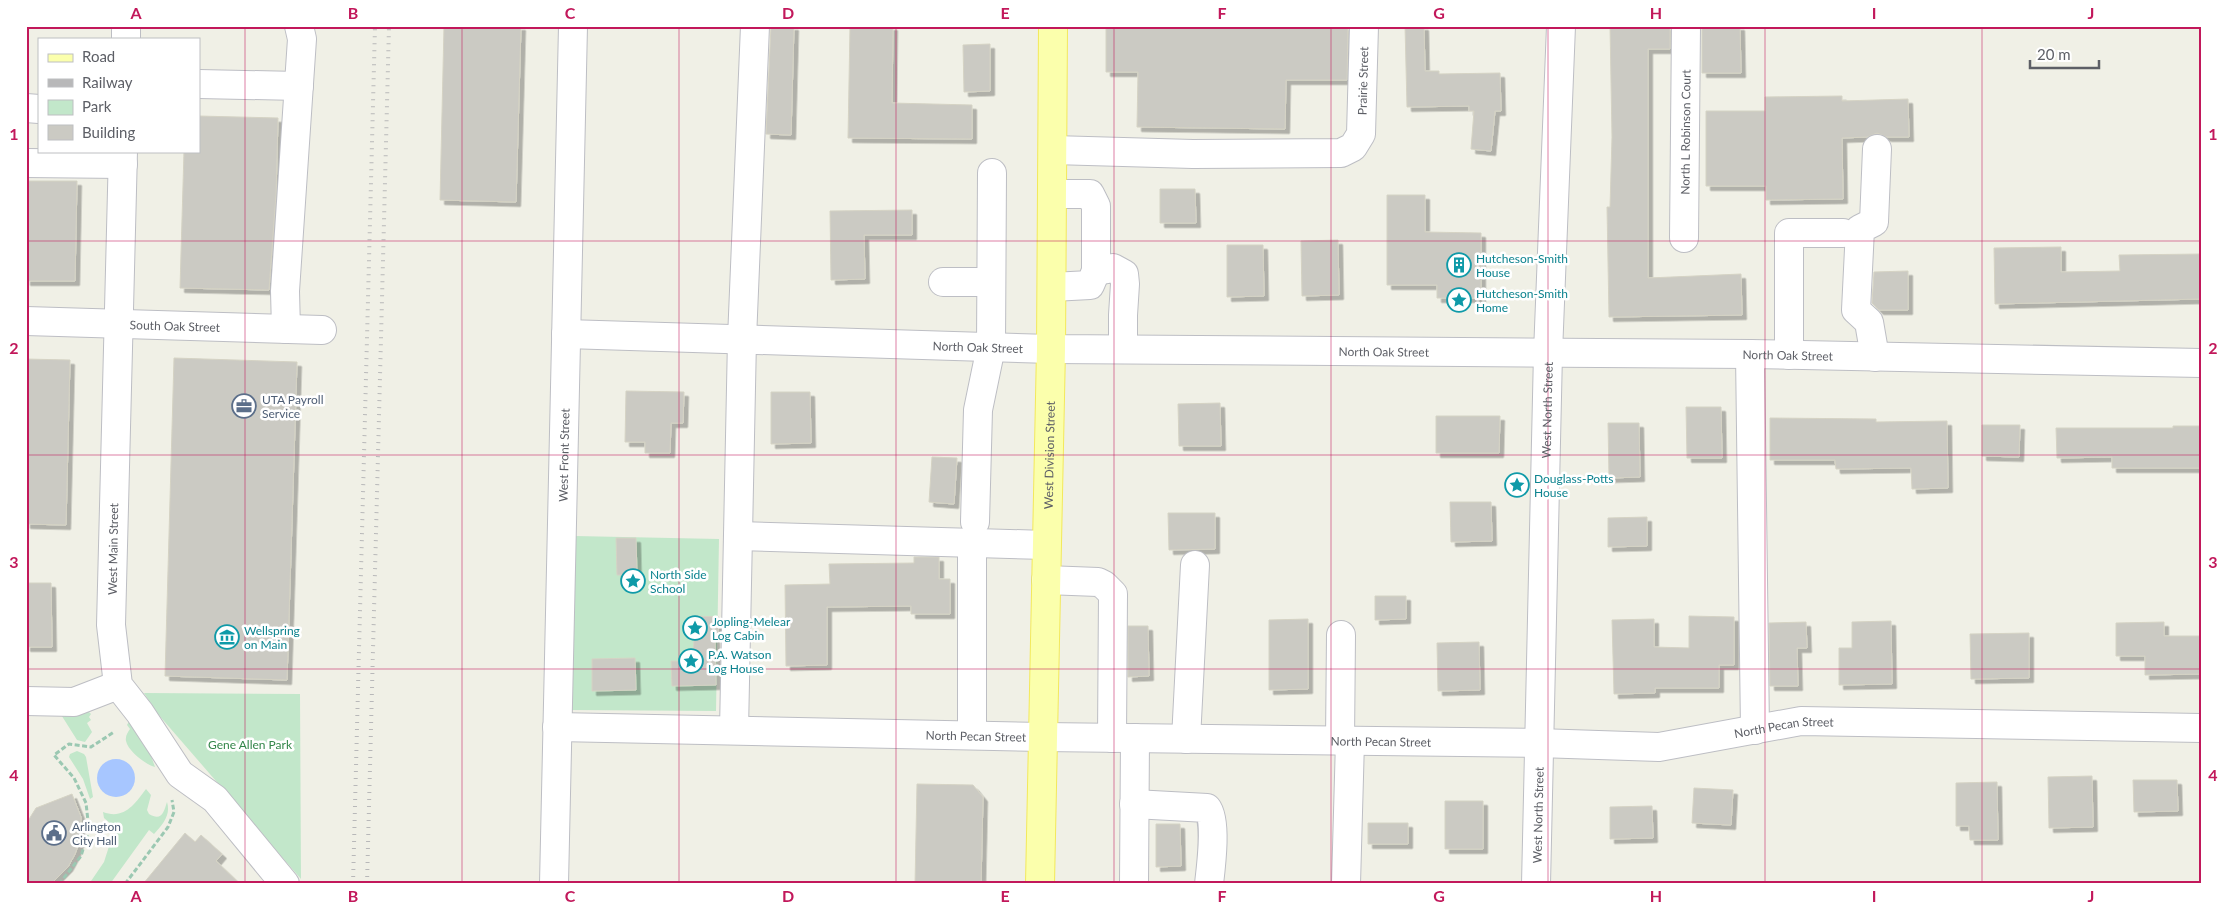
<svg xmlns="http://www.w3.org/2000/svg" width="2227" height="910" font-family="Lato,sans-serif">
<defs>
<filter id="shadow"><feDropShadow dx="4.5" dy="4.5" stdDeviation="0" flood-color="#0004"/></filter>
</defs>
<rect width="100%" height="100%" fill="#f0f0e6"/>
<path fill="#c2e7ca" d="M575,536L719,539L716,711L570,710Z
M144,693L300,694L301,879L157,713Z
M93,708L88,711L91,714L89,717L91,720L87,723L92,732L85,742L77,740L60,713Z
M130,719L150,753L155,767C146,765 128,751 126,741C125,736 128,732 130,729L127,725Z
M77,751L84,754L86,757L93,797L90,799L83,779L69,757L70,754Z
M146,789L151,795L147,810L149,814C162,822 164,811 167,802C171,815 163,824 154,834L149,830L110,884H89L104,862L112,837L114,838L118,830L104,818L103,812C124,820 135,804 146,789Z"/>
<path fill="#a7c6ff" d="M97 778a19 19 0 1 1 38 0a19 19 0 1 1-38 0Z"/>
<path fill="#cbcac3" stroke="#d5d3c4" filter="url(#shadow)" d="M444,26H521L516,202L440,200Z
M771,26H794L791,135L766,134Z
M850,26H893L892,103L972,105V139L848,138Z
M1106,26H1348L1347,80H1286L1285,129L1137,127L1138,72H1106Z
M1405,26H1424L1425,71H1439V74L1500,73L1501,111H1495L1491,151L1471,149L1474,111H1469V106L1407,107Z
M1610,26H1670V49H1648V278L1741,274L1742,315L1609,317L1607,207H1610L1612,137Z
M1702,26H1740L1741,73H1702Z
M990,44V91L964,92L963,45Z
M1842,96V101L1908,99L1909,137H1887L1877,133L1867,137L1842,138L1843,199L1766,200V186H1706V111H1765V97Z
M199,116L278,118L276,195L269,290L180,288L184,151H199Z
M26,181H77L75,281H26Z
M1160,189H1195L1196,223H1160Z
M1387,195H1425V232L1481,233V298H1437V285H1387Z
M912,210V235H864L865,279L831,280L830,211Z
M1338,240L1339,295L1302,296L1301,241Z
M1227,245H1263L1264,296L1227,297Z
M2061,247V272L2120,271L2119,255L2201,254V299L1995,304L1994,248Z
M1908,271V310H1879L1872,303L1874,272Z
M174,358L297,362L287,680L165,676Z
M26,359L70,360L66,525L26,524Z
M626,391L684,392L683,423H671L670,453H645V442H625Z
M771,392H810L811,443L771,444Z
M1220,403L1221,446H1179L1178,404Z
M1686,407H1721L1722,458H1687Z
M1436,416H1500L1499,453H1436Z
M1770,418L1876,419V422L1947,421L1948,488L1912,489L1911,468L1836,469L1835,460H1770Z
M1608,423H1639L1640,477L1609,478Z
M1982,425H2020L2019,457L1982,456Z
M2173,426H2201V468H2112V457L2057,458L2056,428H2173Z
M932,457L957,458L954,504L929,502Z
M1450,502H1491L1492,541L1451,542Z
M1168,513H1215V549L1169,550Z
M1647,517V546L1608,547V518Z
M616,538H636L637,575H617Z
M914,557H939V579H950V614H911V606L827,607V665L786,666L785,585L830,584L829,564L914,563Z
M26,583H51L52,647H26Z
M1375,596H1406V619L1375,620Z
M695,616L719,617L718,637L715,636L716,685L672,686L671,661H693Z
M1689,616L1734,617V665H1719V688H1655V693L1614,694L1612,620L1654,619V647L1689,648Z
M1308,619V689L1269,690V620Z
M1891,621L1892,684L1839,685V648H1852V622Z
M1806,622L1807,648H1797L1798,686H1770L1769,623Z
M2164,622V636H2201V674L2145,675V656H2116V623Z
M1128,626H1148L1149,676L1128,677Z
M2029,633V678L1971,679L1970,634Z
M1479,642L1480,690L1438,691L1437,643Z
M635,658L636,690L592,691V659Z
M2092,776L2093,827L2049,828L2048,777Z
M2133,780H2177L2178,811L2134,812Z
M1997,782L1998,840H1970L1969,826H1956V783Z
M917,784L973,785L983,797L981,884H915Z
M1694,788L1733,790L1731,825L1692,823Z
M72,794L81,817L80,840L75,854L68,867L51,884H26V824L36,808Z
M1445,801H1483V849H1445Z
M1652,806L1653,838L1610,839V807Z
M1368,823H1408V844H1368Z
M1156,824H1180L1181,866L1156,867Z
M185,833L195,842L201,835L222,854L216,861L240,884H143Z"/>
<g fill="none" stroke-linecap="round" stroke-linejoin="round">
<g stroke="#bdbec4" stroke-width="30">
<g id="minor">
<path d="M126,39V26"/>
<path d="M199,84L299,86"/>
<path d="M26,108L39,109"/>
<path id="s1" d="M1053,150L1193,154L1341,153L1353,147L1361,134L1364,26"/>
<path d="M123,151L111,625L118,685L140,713L180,774L215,799L285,884"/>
<path d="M26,163L123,164"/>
<path id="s2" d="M1684,238L1686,26"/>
<path d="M1096,271L1113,268L1124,274L1125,284L1123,315V349"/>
<path d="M943,282H991"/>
<path d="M1052,287L1090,285L1096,271V206L1090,194H1052"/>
<path id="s3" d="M26,321L322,330"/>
<path d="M286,329L285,291L302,39L299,26"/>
<path id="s4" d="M566,334L1051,349L1750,354L2201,363"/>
<path d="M1750,354L1755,730"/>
<path d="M1789,355V233H1843"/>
<path d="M1875,357L1869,322L1856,310L1860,229L1874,222L1877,149"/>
<path d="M975,522L978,410L991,347L992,173"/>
<path d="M738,536L1046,545"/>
<path d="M972,543V735"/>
<path d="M1046,580L1098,582L1104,585L1113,594L1112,738"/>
<path d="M26,701L74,702L118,685"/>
<path id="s5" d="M557,727L1043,737L1538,743L1659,747L1801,721L2201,728"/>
<path d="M734,730L742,339L755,26"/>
<path d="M1186,739L1195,565"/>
<path d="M1340,741L1341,635"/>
<path d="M1134,804L1207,808C1217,820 1211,867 1209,884"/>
<path id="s6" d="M554,884L573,26"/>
<path d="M1134,884L1135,738"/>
<path d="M1346,884L1350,741"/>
<path id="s7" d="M1536,884L1548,353L1561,26"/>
</g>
</g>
<g stroke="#f3e95b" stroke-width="30">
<g id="major">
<path id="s8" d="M1040,884L1051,349L1053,26"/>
</g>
</g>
<path stroke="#9bc8b2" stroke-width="3" stroke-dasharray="5 2.5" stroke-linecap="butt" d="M59,884L81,856L89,830L86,803L74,778L54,755L69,744L91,747L114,732
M125,884L168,827L174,812L172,800"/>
<use href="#minor" stroke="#fff" stroke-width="28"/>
<use href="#major" stroke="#fbffac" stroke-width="28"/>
<path stroke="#b8b8b9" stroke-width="4" stroke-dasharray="1 6" stroke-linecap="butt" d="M353,884L375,26
M367,884L389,26"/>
</g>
<path fill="none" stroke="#c2185b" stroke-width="1" stroke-opacity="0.55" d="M245,26V884M462,26V884M679,26V884M896,26V884M1114,26V884M1331,26V884M1548,26V884M1765,26V884M1982,26V884M26,241H2201M26,455H2201M26,669H2201"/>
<defs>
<g id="building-ring" transform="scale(1.25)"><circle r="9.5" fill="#fff" stroke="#0f9aa8" stroke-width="1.5"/><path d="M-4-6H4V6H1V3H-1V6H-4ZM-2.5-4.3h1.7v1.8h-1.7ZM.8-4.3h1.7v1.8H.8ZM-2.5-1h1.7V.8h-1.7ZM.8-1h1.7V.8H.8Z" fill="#0f9aa8"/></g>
<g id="sight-ring" transform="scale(1.25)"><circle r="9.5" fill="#fff" stroke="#0f9aa8" stroke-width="1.5"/><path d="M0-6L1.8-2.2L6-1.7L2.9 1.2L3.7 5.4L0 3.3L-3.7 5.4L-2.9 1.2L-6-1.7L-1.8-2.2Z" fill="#0f9aa8"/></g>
<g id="office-ring" transform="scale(1.25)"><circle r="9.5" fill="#fff" stroke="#5c6f8a" stroke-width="1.5"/><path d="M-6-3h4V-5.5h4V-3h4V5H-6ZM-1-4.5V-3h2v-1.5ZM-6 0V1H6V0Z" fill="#5c6f8a"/></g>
<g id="museum-ring" transform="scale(1.25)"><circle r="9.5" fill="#fff" stroke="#0f9aa8" stroke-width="1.5"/><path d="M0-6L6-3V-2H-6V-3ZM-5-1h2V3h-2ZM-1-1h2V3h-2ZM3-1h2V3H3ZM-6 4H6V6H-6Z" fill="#0f9aa8"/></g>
<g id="civic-ring" transform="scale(1.25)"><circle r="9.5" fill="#fff" stroke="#5c6f8a" stroke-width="1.5"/><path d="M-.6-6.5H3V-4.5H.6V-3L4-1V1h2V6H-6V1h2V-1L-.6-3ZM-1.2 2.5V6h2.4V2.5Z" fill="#5c6f8a"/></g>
</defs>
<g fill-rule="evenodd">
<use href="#building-ring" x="1459" y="265"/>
<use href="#sight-ring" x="1459" y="300"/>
<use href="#office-ring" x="244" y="406"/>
<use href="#sight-ring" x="1517" y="485"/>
<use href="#sight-ring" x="633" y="581"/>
<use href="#sight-ring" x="695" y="628"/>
<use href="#museum-ring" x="227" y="637"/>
<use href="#sight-ring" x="691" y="661"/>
<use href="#civic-ring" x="54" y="833"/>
</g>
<g text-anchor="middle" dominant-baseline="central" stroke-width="5" stroke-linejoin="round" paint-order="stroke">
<g font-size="12" fill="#5d5f66" stroke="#fff">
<text stroke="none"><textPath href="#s1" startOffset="370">Prairie Street</textPath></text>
<text stroke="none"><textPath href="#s2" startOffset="106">North L Robinson Court</textPath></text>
<text stroke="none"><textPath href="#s3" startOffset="149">South Oak Street</textPath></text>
<text stroke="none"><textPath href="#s4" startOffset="412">North Oak Street</textPath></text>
<text stroke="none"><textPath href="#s4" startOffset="818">North Oak Street</textPath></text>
<text stroke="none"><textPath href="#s4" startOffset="1222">North Oak Street</textPath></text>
<text stroke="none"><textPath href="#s7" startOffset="474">West North Street</textPath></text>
<text stroke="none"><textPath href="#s6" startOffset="429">West Front Street</textPath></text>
<text stroke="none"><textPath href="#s8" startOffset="429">West Division Street</textPath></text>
<text transform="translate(113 549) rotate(-89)">West Main Street</text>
<text stroke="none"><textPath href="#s5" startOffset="1229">North Pecan Street</textPath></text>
<text stroke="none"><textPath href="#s5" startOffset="419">North Pecan Street</textPath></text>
<text stroke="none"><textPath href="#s5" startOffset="824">North Pecan Street</textPath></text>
<text stroke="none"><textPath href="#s7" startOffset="69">West North Street</textPath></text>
</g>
<g font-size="12" fill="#0d838f" stroke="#fff" text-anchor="start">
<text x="1476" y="258">Hutcheson-Smith<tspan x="1476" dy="14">House</tspan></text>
<text x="1476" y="293">Hutcheson-Smith<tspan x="1476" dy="14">Home</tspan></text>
<text x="1534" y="478">Douglass-Potts<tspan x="1534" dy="14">House</tspan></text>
<text x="650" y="574">North Side<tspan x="650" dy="14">School</tspan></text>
<text x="712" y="621">Jopling-Melear<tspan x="712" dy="14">Log Cabin</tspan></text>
<text x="244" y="630">Wellspring<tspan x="244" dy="14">on Main</tspan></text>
<text x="708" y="654">P.A. Watson<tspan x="708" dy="14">Log House</tspan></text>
</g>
<g font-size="12" fill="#4e5e75" stroke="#fff" text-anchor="start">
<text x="262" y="399">UTA Payroll<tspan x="262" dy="14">Service</tspan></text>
<text x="72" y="826">Arlington<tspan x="72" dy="14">City Hall</tspan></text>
</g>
<g font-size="12" fill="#34864a" stroke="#fff">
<text x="250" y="744">Gene Allen Park</text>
</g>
</g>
<rect width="2227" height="910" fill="none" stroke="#ffffff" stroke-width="55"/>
<rect x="38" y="38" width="162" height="115" fill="#ffffff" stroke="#bebfc2"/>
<rect x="48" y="54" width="25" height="8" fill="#fbffac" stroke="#bebfc2"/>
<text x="82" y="62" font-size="15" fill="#5d5f66">Road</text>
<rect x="48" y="79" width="25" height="8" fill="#b8b8b9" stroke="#bebfc2"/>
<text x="82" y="88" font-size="15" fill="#5d5f66">Railway</text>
<rect x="48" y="100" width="25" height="15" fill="#c2e7ca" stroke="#bebfc2"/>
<text x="82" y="112" font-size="15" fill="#5d5f66">Park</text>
<rect x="48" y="125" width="25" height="15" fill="#cbcac3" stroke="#bebfc2"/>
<text x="82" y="138" font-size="15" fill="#5d5f66">Building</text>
<path d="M2030 60v8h69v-8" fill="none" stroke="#5d5f66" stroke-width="2.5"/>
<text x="2037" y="60" font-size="15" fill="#5d5f66" stroke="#ffffff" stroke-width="4" paint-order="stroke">20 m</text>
<rect x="28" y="28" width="2172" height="854" fill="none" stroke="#c2185b" stroke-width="2"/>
<g font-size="16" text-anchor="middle" font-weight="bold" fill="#c2185b">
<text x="136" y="19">A</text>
<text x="353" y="19">B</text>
<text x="570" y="19">C</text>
<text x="788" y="19">D</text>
<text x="1005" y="19">E</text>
<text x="1222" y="19">F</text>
<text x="1439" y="19">G</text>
<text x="1656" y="19">H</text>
<text x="1874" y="19">I</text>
<text x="2091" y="19">J</text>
<text x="14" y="140">1</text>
<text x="2213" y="140">1</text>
<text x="14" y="354">2</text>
<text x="2213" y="354">2</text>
<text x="14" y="568">3</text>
<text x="2213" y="568">3</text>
<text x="14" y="781">4</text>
<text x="2213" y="781">4</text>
<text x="136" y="902">A</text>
<text x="353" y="902">B</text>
<text x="570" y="902">C</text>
<text x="788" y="902">D</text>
<text x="1005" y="902">E</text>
<text x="1222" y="902">F</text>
<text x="1439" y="902">G</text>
<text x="1656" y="902">H</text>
<text x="1874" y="902">I</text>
<text x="2091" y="902">J</text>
</g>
</svg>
